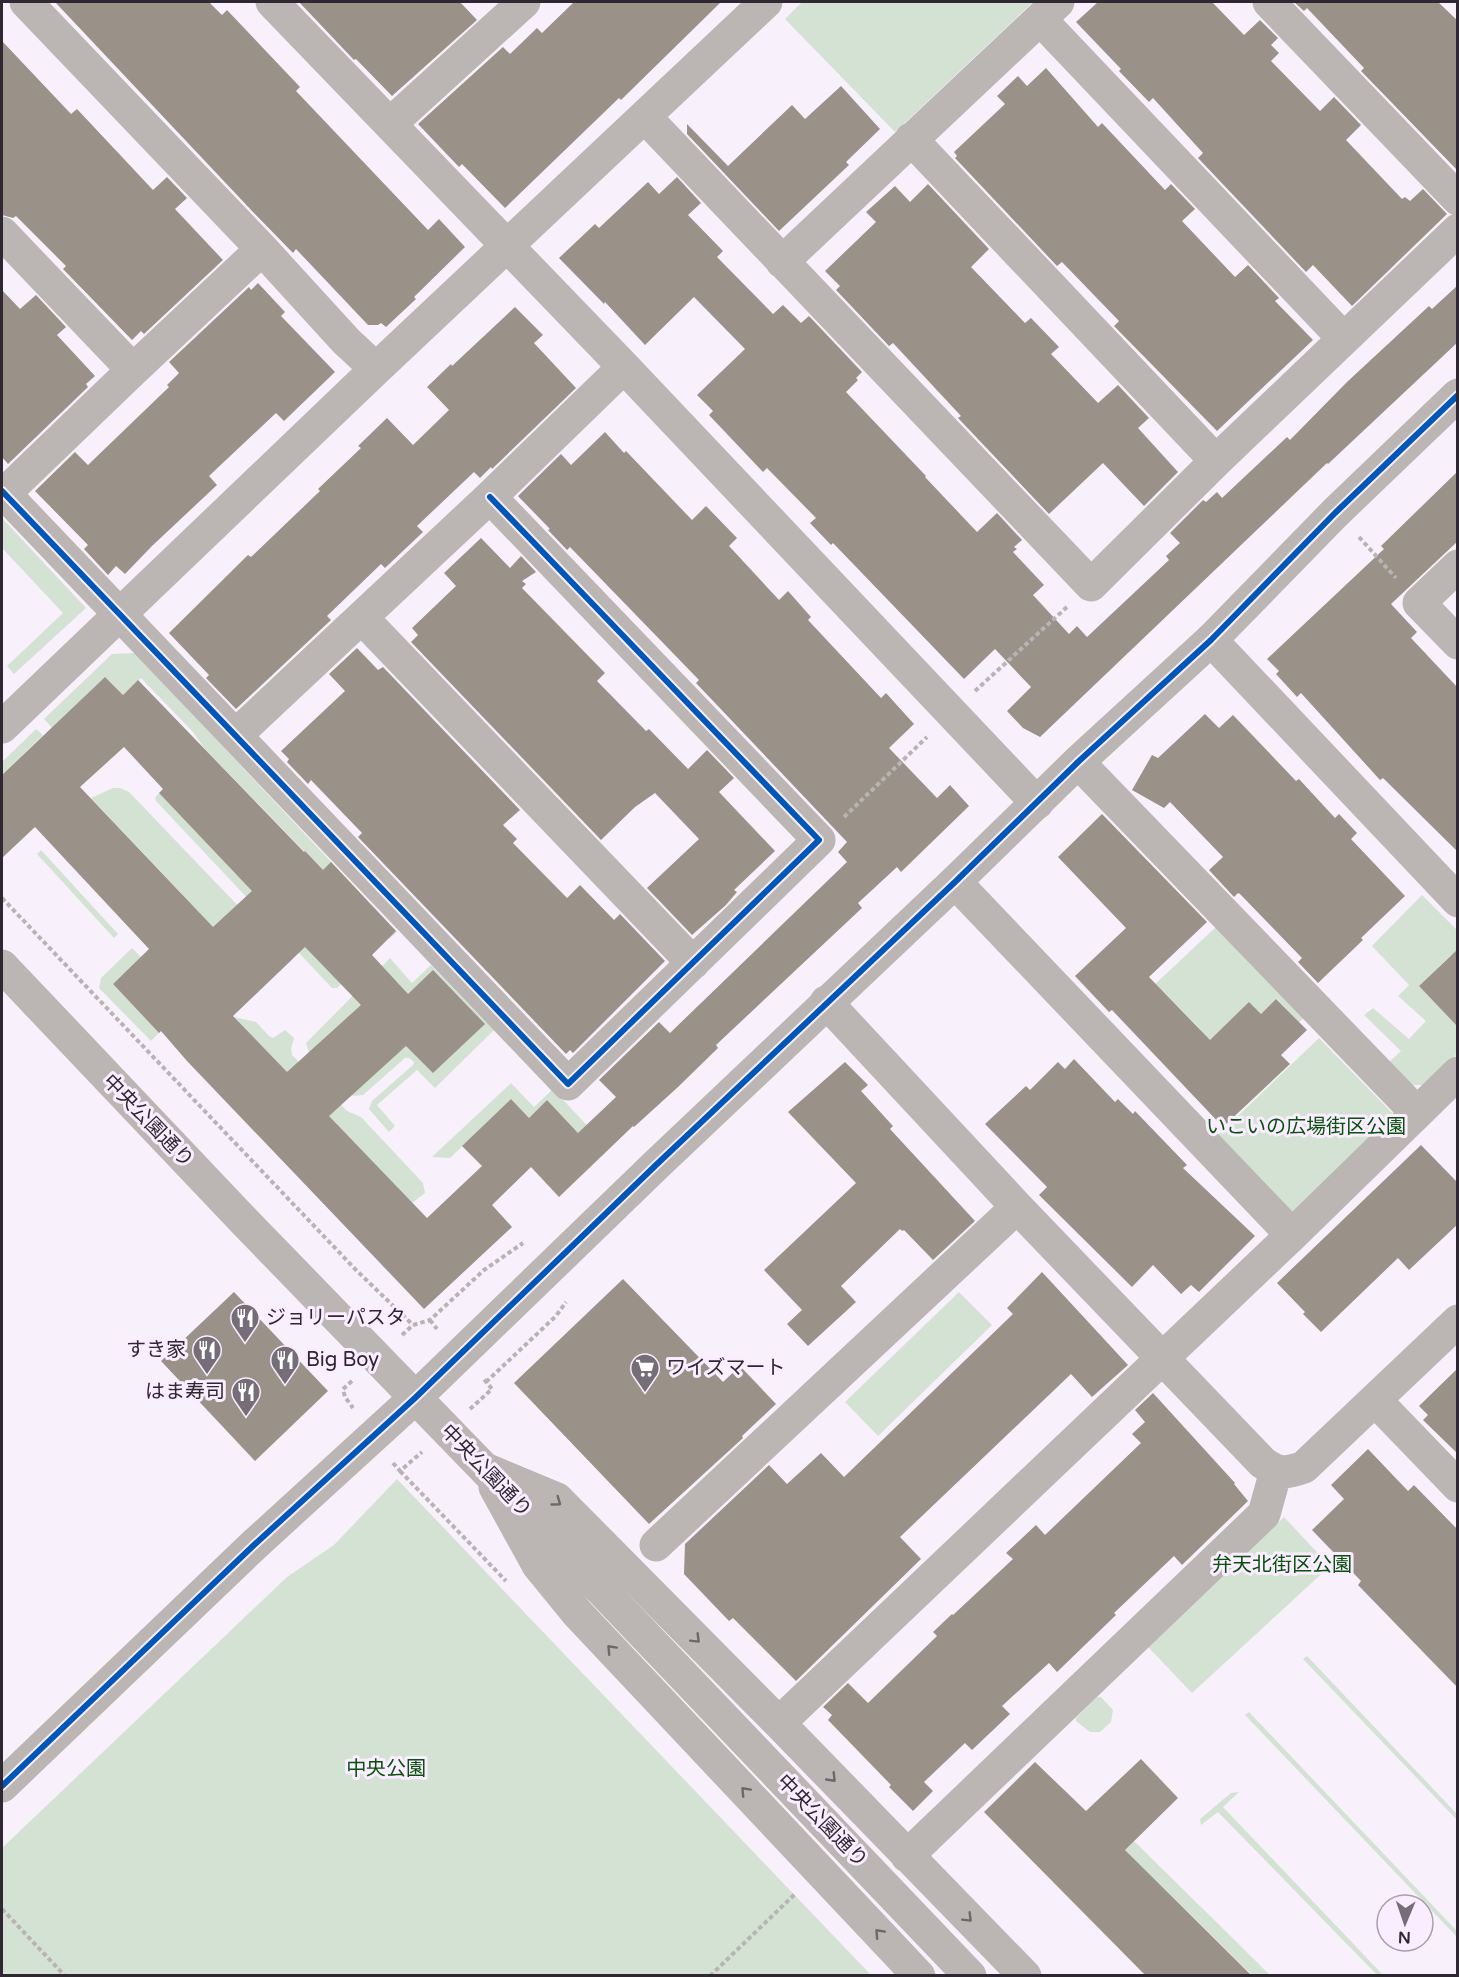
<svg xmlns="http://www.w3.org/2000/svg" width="1459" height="1977" font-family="'Varela Round','Noto Sans JP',sans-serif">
<rect width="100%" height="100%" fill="#f8f1fb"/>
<path fill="#d3e2d3" d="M802,2H1033L895,132L785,19Z
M2,518L86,608L14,674L7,666L63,613L2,548Z
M135,653L397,932L389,939L205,749L193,732L141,678L123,695L105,677L52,728L44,719L112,654Z
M36,729L43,735L2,775V762Z
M113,788H120L129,792L291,961L282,968L211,930L181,893L91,798Z
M159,793L341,984L337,988H332L156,801L155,798Z
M41,850L118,934L114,938L37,854Z
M1422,895L1457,930V961L1451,955L1419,986L1457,1025V1054L1424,1085H1407L1387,1064L1401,1051L1364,1015L1373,1008L1409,1039L1426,1021L1398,996L1409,985L1372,946Z
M1216,927L1304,1018L1299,1022L1277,999L1261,1014L1207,1043L1200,1029L1163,991L1136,1002Z
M132,948L141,957L113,984L159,1033L151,1041L99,988L101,978Z
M390,958L412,983L431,965L494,1030L435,1088L417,1070L377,1105L395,1126L389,1132L369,1109L372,1101L413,1065L414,1062L409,1058H405L363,1095L353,1096L309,1052L306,1043Z
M234,1017L256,1022L269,1036L273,1038L285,1030L294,1038L291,1049L292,1055L347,1111L361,1117L423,1183L425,1193L412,1203Z
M1319,1038L1395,1116L1292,1215L1216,1137Z
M511,1083L534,1107L553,1089L609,1149L601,1157L547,1100L529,1118L511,1099L450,1158L432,1157Z
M959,1292L992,1325L878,1436L845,1402Z
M397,1479L871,1975H2V1848L287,1577L334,1545Z
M1284,1517L1330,1566L1192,1693L1148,1647Z
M1307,1656L1457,1814V1820L1303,1659Z
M1097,1697H1101L1113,1710L1111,1722L1100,1732H1090L1076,1721V1718Z
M1249,1712L1457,1931V1937L1245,1715Z
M1239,1792L1223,1807L1383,1975H1377L1218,1812L1201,1825L1200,1819L1231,1793Z
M1134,1841L1270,1975H1252L1125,1850Z"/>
<path fill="#9a9189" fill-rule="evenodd" d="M55,2H209L222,15L227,10L300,87L296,91L428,230L439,219L465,247L414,297L416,299L386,327L381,323L378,325H368L296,249L293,253L253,212Z
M299,2H460L477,20L392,96L356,59L354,60Z
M574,2H721L621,100L619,98L505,208L462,164L459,167L418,124L503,47L510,54L537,28L542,33Z
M1098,2H1212L1244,35L1260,20L1278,38L1271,45L1279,53L1271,61L1320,111L1334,97L1361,125L1346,140L1402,199L1405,197L1410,201L1423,189L1447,214L1352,306L1313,265L1306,272L1198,158L1203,153L1153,98L1149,102L1119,71L1121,69L1076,22Z
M1294,2H1438L1458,21V171L1361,71L1364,68L1307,8L1304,11Z
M2,41L71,114L77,109L153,190L167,177L187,198L175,209L223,260L144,334L141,331L132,340L63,269L66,266L16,216L13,218L2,215Z
M1046,68L1098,127L1102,123L1165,190L1171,184L1195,209L1182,221L1235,277L1248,265L1279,298L1275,301L1313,340L1217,431L1114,326L1119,321L1062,262L1057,266L955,158L957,156L954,152L1005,104L997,96L1018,76L1027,86Z
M841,86L880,129L846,162L849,165L779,231L687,134V124L728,166L792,105L805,119Z
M677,177L701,203L688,215L723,251L717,257L773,314L783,305L801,323L809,316L862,372L856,378L858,380L846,392L926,476L925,477L977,532L997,513L1022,540L1014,547L1017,549L1013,552L1044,585L1033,595L1069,634L1077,626L1087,637L1169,560L1166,556L1180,543L1170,533L1203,500L1206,502L1217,492L1222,498L1287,437L1290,440L1347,382L1429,306L1432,309L1458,285V342L1328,464L1327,463L1040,737L1023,728L1007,711L1031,687L995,649L964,679L833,543L831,545L810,523L816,518L767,468L763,472L709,415L713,411L697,395L745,349L694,297L645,345L605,302L604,304L559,258L595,224L599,228L648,182L659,194Z
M928,184L989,249L971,267L1025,323L1031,318L1059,347L1051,354L1098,403L1118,385L1149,418L1138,428L1178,472L1144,506L1103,463L1049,514L958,418L961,416L893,343L889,346L836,290L840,286L825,271L876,222L866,212L895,186L910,202Z
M258,283L285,312L281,316L335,372L284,421L276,413L209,476L217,485L152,546L125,574L116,566L108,575L84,549L88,545L35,491L75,452L88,465L169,387L167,385L179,373L169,362L249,287L251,290Z
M2,290L20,309L36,295L66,327L57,335L95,376L86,384L88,387L8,464L2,457Z
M515,307L543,335L534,343L576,388L492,469L491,467L480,478L474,472L417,526L423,532L385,568L381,564L327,616L331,620L236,709L206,678L209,675L169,633L248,555L251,557L320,491L318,489L361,448L358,446L387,418L413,445L449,410L427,387L451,364L452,366Z
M605,432L624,453L626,451L692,520L706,506L737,538L729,546L779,600L788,591L811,617L808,620L881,698L886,693L914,724L889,748L937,798L950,785L969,806L901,872L897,867L858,903L862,908L716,1045L718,1048L678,1087L634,1127L633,1126L559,1197L531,1167L492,1205L512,1227L424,1309L187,1061L161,1031L159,1033L113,984L149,949L35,827L2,858V775L105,677L123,695L138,680L304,852L305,851L323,870L331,862L396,931L372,955L408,994L433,970L485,1024L433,1073L406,1046L329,1116L427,1218L482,1166L462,1146L511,1099L529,1118L547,1100L578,1133L616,1097L599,1080L659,1022L670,1033L847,862L838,852L847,842L696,683L699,680L570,547L567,550L548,530L550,529L518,496L561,454L571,465ZM124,747L163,789L159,793L252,891L213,927L80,787ZM305,947L361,1005L287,1072L233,1016Z
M1458,471V541L1391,604L1417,632L1411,638L1458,688V852L1383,778L1380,780L1301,693L1297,697L1276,674L1279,671L1267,659L1384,549L1381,546Z
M481,538L510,568L521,556L536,572L522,581L526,584L522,588L605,673L597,681L646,731L649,729L688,769L707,750L734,778L719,792L775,851L734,890L737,892L726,905L692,935L647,888L699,839L655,793L635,807L601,840L411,642L418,635L412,628L456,586L444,573Z
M357,648L378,670L383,667L520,810L503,825L517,839L513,843L567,898L580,885L614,920L620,914L665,961L573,1053L570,1050L566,1054L358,837L362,833L311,780L308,784L287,762L289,759L281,751L345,691L329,674Z
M1205,714L1219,728L1233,715L1296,781L1299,779L1335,818L1339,814L1357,833L1351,839L1405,896L1361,938L1363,940L1318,983L1298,962L1302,958L1240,894L1238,893L1234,897L1209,870L1223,857L1170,802L1164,808L1132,790L1152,755L1158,758Z
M1102,814L1207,922L1149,977L1210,1040L1249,1002L1261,1014L1276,999L1307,1030L1281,1055L1290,1064L1223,1127L1112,1010L1109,1012L1075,976L1126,928L1058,857Z
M1458,949V1027L1419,986Z
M1074,1059L1115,1102L1118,1099L1133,1114L1135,1111L1187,1165L1183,1168L1255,1236L1199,1292L1191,1285L1181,1294L1153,1265L1132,1287L1039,1195L1047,1187L985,1124L1026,1086L1030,1090L1058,1062L1065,1069Z
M845,1062L868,1085L861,1091L893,1126L890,1129L975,1221L933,1260L904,1230L902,1231L900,1229L841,1286L856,1302L808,1346L787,1324L802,1310L764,1270L856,1183L788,1112Z
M1421,1145L1458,1183V1224L1409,1270L1398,1258L1321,1332L1303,1314L1305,1312L1277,1283Z
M1042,1272L1128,1365L1092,1397L1071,1374L900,1537L921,1559L796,1681L733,1618L729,1621L684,1574L685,1544L769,1465L787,1484L821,1453L844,1477L1013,1314L1007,1308Z
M623,1279L723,1382L740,1366L776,1404L742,1436L743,1438L649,1524L514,1383Z
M234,1292L328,1391L255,1461L161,1361Z
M1458,1368V1454L1423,1420L1428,1415L1419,1406Z
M1153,1393L1235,1483L1234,1484L1248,1501L1182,1565L1174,1556L1114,1613L1116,1615L1057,1672L1049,1663L1002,1706L1010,1714L972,1750L965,1743L924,1782L933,1791L913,1811L889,1787L891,1785L828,1720L832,1715L823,1707L848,1683L868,1703L937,1636L933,1632L952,1614L953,1615L1013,1559L1006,1553L1036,1525L1045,1535L1141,1443L1132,1434L1145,1422L1135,1410Z
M1368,1449L1408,1491L1414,1485L1458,1530V1688L1358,1585L1361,1581L1312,1530L1344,1499L1331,1485Z
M1141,1759L1178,1798L1125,1850L1252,1976H1146L984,1812L1035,1762L1086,1811Z"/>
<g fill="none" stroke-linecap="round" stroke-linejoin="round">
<path stroke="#b8b3b5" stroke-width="4" stroke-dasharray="4.5 3" stroke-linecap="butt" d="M1359,537L1396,578
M975,691L1067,607
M844,817L927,737
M2,898L356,1270L413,1325
M430,1320L437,1329
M402,1335L413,1325L430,1320L484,1270L523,1243
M352,1381L343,1389L345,1397L353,1408
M486,1382L556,1316L566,1302
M470,1409L492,1389L483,1378
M393,1463L400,1471L422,1452
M400,1471L506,1581
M2,1909L65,1976
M710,1976L795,1894"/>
<path stroke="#bbb6b4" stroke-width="33" d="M26,2L262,249L346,341L376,369
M272,2L624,367L1037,803
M1269,2L1458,199
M1040,19L1343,338
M645,117L1091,585L1216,461L1458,230
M390,124L524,2
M911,139L1216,461
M2,233L133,370
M782,262L1058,2
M2,491L568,1084L819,840L490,497
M4,494L133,370L262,249
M1458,566L1419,603L1458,643
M362,618L693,963
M1211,640L1458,901
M2,727L376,369L766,2
M236,735L490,497L624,367
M1078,762L1417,1113
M955,882L1292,1235
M826,1002L1017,1207L1263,1463C1280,1474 1285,1474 1304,1467L1458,1321
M1375,1400L1458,1486
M485,1469L557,1499L779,1723L1025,1976
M495,1487L538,1565L578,1614L919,1976
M656,1545L1017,1207
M779,1723L1292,1235L1458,1073
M907,1856L1264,1514L1276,1471"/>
<path stroke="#bbb5b4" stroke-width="33" d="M2,966L244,1221L573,1560L970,1976
M2,1786L254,1545L415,1398L656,1165L955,882L1078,762L1211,640L1335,513L1458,395"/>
<g stroke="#faedff" stroke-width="10">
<path id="cycleway" d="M2,491L568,1084L819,840L490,497
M2,1786L254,1545L415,1398L656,1165L955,882L1078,762L1211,640L1335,513L1458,395"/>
</g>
<use href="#cycleway" stroke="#0057b8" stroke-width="6"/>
</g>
<defs><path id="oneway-chevron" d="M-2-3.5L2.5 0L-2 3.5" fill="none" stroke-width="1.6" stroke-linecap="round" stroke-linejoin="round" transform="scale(1.5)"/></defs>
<g stroke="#6e676c">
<use href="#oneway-chevron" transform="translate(557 1502) rotate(36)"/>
<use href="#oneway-chevron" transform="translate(696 1639) rotate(45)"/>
<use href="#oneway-chevron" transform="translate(611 1649) rotate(-133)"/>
<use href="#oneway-chevron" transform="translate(832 1778) rotate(46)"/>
<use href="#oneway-chevron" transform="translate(745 1791) rotate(-133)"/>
<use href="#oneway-chevron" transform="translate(968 1918) rotate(45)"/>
<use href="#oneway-chevron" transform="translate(879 1933) rotate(-133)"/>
</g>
<defs>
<g id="restaurant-pin" transform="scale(1.5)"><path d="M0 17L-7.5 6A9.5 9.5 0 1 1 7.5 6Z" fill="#756e78" stroke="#faedff"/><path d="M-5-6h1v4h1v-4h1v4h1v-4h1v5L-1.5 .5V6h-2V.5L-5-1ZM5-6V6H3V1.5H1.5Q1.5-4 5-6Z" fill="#fff"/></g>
<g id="supermarket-pin" transform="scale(1.5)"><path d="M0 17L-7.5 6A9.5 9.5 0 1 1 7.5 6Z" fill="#756e78" stroke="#faedff"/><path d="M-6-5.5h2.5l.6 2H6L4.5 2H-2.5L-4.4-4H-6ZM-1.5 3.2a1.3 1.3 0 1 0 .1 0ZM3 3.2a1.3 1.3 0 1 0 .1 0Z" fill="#fff"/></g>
</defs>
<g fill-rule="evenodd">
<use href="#restaurant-pin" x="245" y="1318"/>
<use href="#restaurant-pin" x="207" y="1350"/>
<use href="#restaurant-pin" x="285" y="1360"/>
<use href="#supermarket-pin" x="645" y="1368"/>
<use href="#restaurant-pin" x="246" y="1392"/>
</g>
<g text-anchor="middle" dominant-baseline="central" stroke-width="6" stroke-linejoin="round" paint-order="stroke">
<g font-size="20" fill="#2f2732" stroke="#faedff">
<text transform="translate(148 1121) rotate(46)">中央公園通り</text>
<text transform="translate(486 1471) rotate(46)">中央公園通り</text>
<text transform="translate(822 1821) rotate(46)">中央公園通り</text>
</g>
<g font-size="20" fill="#09500c" stroke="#faedff">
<text x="1306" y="1127">いこいの広場街区公園</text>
<text x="1282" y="1565">弁天北街区公園</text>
<text x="386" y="1769">中央公園</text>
</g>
<g font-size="20" fill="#2f2732" stroke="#faedff" text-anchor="start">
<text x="266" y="1318">ジョリーパスタ</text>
<text x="186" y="1350" text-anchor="end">すき家</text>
<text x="306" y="1360">Big Boy</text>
<text x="666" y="1368">ワイズマート</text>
<text x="225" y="1392" text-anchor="end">はま寿司</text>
</g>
</g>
<rect width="1459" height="1977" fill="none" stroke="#2f2732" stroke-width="6"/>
<g transform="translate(1405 1923) rotate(182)"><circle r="28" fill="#faedff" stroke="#a99ead" stroke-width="1.5"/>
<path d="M0-4.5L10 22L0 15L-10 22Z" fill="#756e78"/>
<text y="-9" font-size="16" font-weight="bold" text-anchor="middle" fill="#2f2732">N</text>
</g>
</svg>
